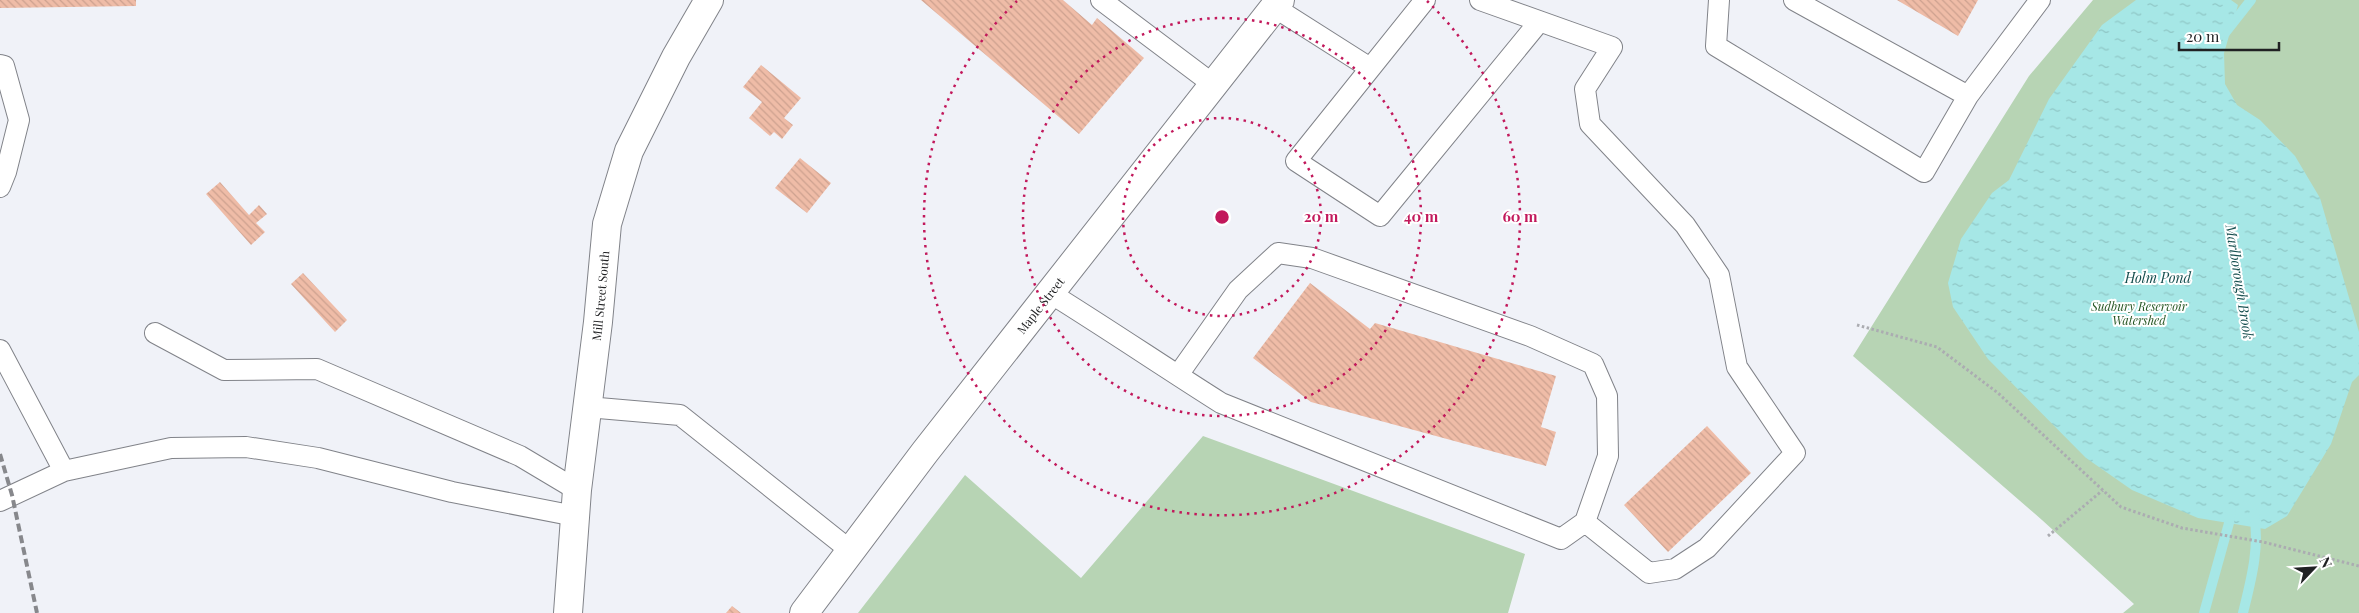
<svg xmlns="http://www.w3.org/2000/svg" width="2359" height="613" font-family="'Playfair Display',serif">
<defs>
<pattern id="water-ripples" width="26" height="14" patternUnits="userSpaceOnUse" patternTransform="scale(1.25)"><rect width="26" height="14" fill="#a6e7e6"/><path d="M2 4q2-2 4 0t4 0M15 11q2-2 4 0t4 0" fill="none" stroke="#8fc6c5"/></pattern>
<pattern id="building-back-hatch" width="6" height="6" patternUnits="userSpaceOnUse" patternTransform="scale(1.25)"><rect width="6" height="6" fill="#efbca7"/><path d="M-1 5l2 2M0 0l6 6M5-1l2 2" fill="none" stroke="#cda18f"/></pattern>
</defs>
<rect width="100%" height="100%" fill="#f0f2f8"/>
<path fill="#b7d4b4" d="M2093,0H2359V613H2123L2134,604L2042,520L1853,356L2029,76Z
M1203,436L1525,554L1508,613H858L965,475L1081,578Z"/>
<path fill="url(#water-ripples)" d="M2136,0H2231L2238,5L2224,53L2225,84L2237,105L2260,120L2295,156L2320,198L2359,332V375L2352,382L2331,444L2287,516L2265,529L2198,518L2132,490L2086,458L1988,359L1953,307L1948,283L1961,239L1992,193L2009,180L2049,99L2102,25Z"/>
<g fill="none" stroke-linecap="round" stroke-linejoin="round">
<path stroke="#a6e7e6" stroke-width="10" d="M2225,33L2251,0
M2204,613L2229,523L2231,509
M2243,613C2251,580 2260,548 2254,514"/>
</g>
<path fill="url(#building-back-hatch)" d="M0,0H136V6L0,8Z
M921,0H1063L1092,25L1097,18L1144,58L1079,134Z
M1897,0H1978L1958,36Z
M761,65L801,98L784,118L793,125L782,139L774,132L770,136L749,118L762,102L743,87Z
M800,158L831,183L807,213L775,188Z
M220,182L249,215L259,205L267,214L256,223L265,232L251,245L206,194Z
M303,273L347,320L335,332L291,284Z
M1310,283L1370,329L1375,323L1556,376L1541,427L1556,432L1546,466L1311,402L1253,358Z
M1707,426L1751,473L1668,552L1624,505Z
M732,606L741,613H726Z"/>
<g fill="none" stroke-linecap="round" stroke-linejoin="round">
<g stroke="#818389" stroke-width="22">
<path id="lane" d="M1101,0L1214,85
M1425,0L1296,161L1380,216L1539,22
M1480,0L1612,47L1585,89L1590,124L1685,225L1719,275L1737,367L1795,453L1707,548L1675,569L1649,573L1585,522
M1719,0L1716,46L1924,172L1968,96
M1794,0L1968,96L2040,0
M1274,7L1370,68
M0,65L4,66L19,120L6,172L0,187
M1050,293C1108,329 1164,367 1221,403L1561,539L1585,522L1608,456L1607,396L1593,364L1530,336L1312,258L1278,253L1238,290L1178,375
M155,333L224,370L317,369L520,456L577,490
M0,350L64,471
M587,407L680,415L851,551
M0,501L64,471L171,448L246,447L318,458L452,492L575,516"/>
</g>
<g stroke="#818389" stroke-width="30">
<g id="street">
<path id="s1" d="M568,613L577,490L598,322L607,224L629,151L676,57L709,0"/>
</g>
</g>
<g stroke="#818389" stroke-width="30">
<g id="secondary">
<path id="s2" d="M804,613L925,452L1280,0"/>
</g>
</g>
<path stroke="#abacb1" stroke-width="3" stroke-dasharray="2.5 2.5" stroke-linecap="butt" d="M1857,325L1937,347L1998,393L2121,507L2182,528L2263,542L2359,566
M2048,536L2103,490"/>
<use href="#lane" stroke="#fff" stroke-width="20"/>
<use href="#street" stroke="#fff" stroke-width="28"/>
<use href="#secondary" stroke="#fff" stroke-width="28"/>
<path stroke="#87888c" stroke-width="4" stroke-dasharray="8 4" stroke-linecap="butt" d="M0,454L12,495L37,613"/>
</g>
<g fill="none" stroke="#c2185b" stroke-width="2.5" stroke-dasharray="2.5 5">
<circle cx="1222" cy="217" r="99"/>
<circle cx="1222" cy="217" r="199"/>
<path d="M1427 1A298 298 0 1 1 1017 1"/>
</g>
<g text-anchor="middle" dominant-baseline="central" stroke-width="4" stroke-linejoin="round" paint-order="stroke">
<g font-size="12" fill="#202123" stroke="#fff">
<text stroke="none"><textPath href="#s1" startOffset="319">Mill Street South</textPath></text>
<text stroke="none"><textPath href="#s2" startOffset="388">Maple Street</textPath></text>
</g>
<g font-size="12" font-style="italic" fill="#265623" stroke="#fff">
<text x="2139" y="306">Sudbury Reservoir<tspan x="2139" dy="14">Watershed</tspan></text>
</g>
<g font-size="14" font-style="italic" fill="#154e4e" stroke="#fff">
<text x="2158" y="277">Holm Pond</text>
<text transform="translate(2240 282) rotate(81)">Marlborough Brook</text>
</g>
</g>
<circle cx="1222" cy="217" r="8" fill="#c2185b" stroke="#fff" stroke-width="2.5"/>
<g font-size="15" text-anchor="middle" font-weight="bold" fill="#c2185b" stroke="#fff" stroke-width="4" stroke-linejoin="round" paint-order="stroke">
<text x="1321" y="222">20 m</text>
<text x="1421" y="222">40 m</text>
<text x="1520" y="222">60 m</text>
</g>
<g transform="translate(2314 568) rotate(65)" stroke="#ffffff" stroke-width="4" paint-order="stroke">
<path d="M0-4L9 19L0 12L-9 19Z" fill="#202123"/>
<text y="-8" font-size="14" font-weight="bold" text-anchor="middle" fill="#202123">N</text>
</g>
<path d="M2179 42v8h100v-8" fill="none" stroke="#202123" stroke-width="2.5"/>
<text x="2186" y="42" font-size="15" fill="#202123" stroke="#ffffff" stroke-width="4" paint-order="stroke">20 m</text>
</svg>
